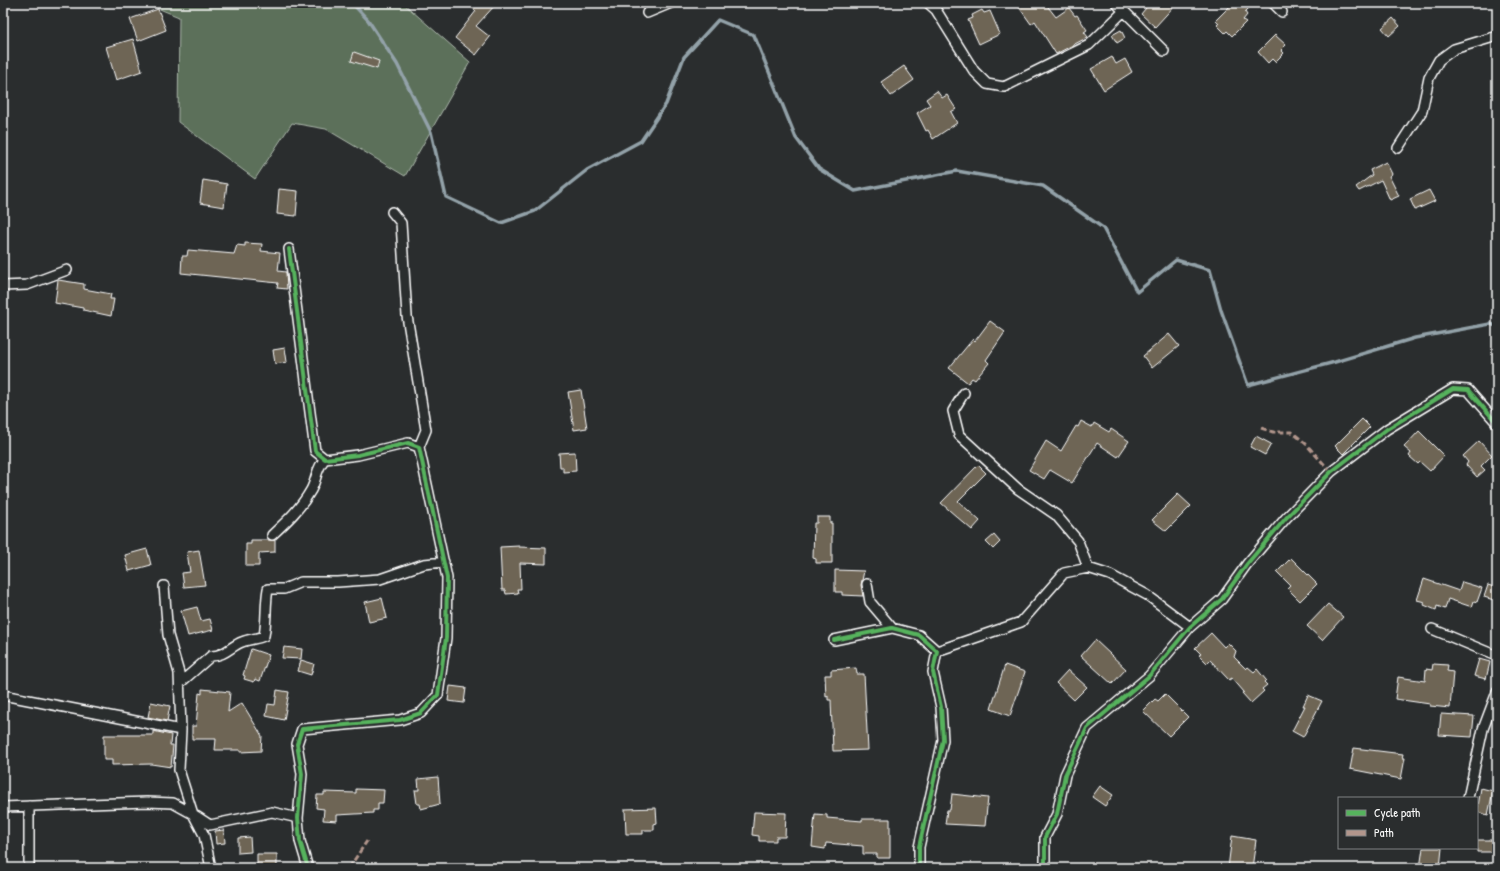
<svg xmlns="http://www.w3.org/2000/svg" width="1500" height="871" font-family="'Patrick Hand',sans-serif">
<rect width="100%" height="100%" fill="#2a2d2e"/>
<filter id="ink" filterUnits="userSpaceOnUse"><feTurbulence type="fractalNoise" baseFrequency=".025" numOctaves="2"/><feDisplacementMap in="SourceGraphic" scale="8" xChannelSelector="R" yChannelSelector="G"/><feConvolveMatrix kernelMatrix="1 2 1 2 8 2 1 2 1" color-interpolation-filters="sRGB"/></filter>
<g filter="url(#ink)">
<path fill="#5b705a" stroke="#adb8ac" d="M145,3H403L470,62L405,176L326,129L292,123L255,179L178,122L179,17Z"/>
<g fill="none" stroke-linecap="round" stroke-linejoin="round">
<path stroke="#93a2a9" stroke-width="3.5" d="M352,3L368,20L397,64L431,132L446,197L501,223L535,211L587,170L641,141L666,104L684,57L718,20L754,35L796,138L819,169L855,191L957,171L1043,186L1103,228L1137,292L1176,260L1210,270L1221,310L1248,385L1335,362L1415,338L1490,324L1497,326"/>
</g>
<path fill="#6e6555" stroke="#fff" d="M467,3H497L476,26L490,37L476,55L455,38L476,11Z
M1016,3H1045L1056,17L1069,8L1075,16L1077,15L1087,30L1084,32L1088,37L1056,54L1035,21L1031,24Z
M1150,3H1177L1155,27L1141,14Z
M1233,3H1254L1245,12L1247,15L1243,20L1246,22L1232,36L1227,31L1225,33L1217,25L1219,23L1216,20Z
M158,9L166,30L138,41L130,19Z
M982,10L984,13L990,11L1000,34L979,44L968,20L973,18L972,15Z
M1393,18L1400,26L1389,36L1382,28Z
M1121,30L1125,38L1117,43L1112,35Z
M1275,35L1286,45L1281,50L1284,53L1275,62L1272,59L1268,63L1258,52Z
M133,39L142,71L116,80L106,47Z
M354,52L379,61L377,69L351,61Z
M1112,57L1116,64L1125,59L1132,72L1104,90L1091,69Z
M904,66L914,80L891,96L881,82Z
M937,91L942,98L947,95L956,109L951,112L957,123L933,139L928,130L926,131L917,113L930,105L926,99Z
M1386,162L1392,174L1389,176L1399,196L1390,200L1381,180L1359,191L1356,187L1372,175L1370,170Z
M203,180L227,184L224,207L200,203Z
M279,189L298,191L296,216L277,214Z
M1429,190L1435,201L1415,210L1410,199Z
M245,243L262,244L261,251L280,253L278,271L286,272L287,289L277,288L278,283L181,273L182,256H187L188,250L234,254L237,245L245,246Z
M58,280L84,284V289L111,294L110,299H114L111,316L83,310V308L55,303Z
M990,321L1005,332L986,360L989,363L975,380L972,378L968,383L949,368L973,339L975,341Z
M1169,334L1179,346L1152,368L1143,356Z
M285,348L287,362L275,364L273,350Z
M581,390L587,428L574,430L568,392Z
M1362,419L1370,427L1343,454L1335,446Z
M1081,421L1092,427L1094,423L1109,432L1111,429L1129,441L1118,457L1097,443L1072,483L1050,470L1044,479L1029,470L1046,441L1061,451L1076,426L1078,427Z
M1419,431L1444,456L1430,471L1420,462L1418,464L1409,456L1411,453L1404,447Z
M1256,436L1271,444L1265,455L1250,447Z
M1479,441L1492,455L1481,466L1485,470L1477,477L1466,465L1468,462L1463,456Z
M575,452L576,471L563,472V467H560L559,453Z
M978,465L986,473L958,501L980,521L972,530L941,503Z
M1178,494L1191,506L1166,531L1152,520Z
M817,517H830V523H832V563H816V559L813,558L814,523H817Z
M994,535L1000,542L993,549L986,542Z
M251,540H275V552L259,553V566H246V544H251Z
M519,546V547L546,548V564L520,563L521,589H517L518,593L506,594L505,590H502L500,547Z
M147,549L151,565L129,571L125,555Z
M199,550L205,585L184,587L182,573L190,572L187,552Z
M1291,558L1317,584L1300,601L1287,588L1290,585L1277,572Z
M835,570L864,571L861,585L863,596L842,595V592H835Z
M1424,579L1459,591L1462,582L1482,588L1477,602L1474,601L1472,607L1448,599L1445,609L1437,606L1436,610L1424,605L1425,602L1417,600Z
M1488,585L1497,588V601L1484,597Z
M382,598L387,618L369,622L365,602Z
M1328,604L1343,617L1322,640L1307,626Z
M197,607L201,621L210,619L213,630L188,636L181,611Z
M1211,633L1224,647L1228,643L1236,651L1234,657L1246,669L1248,667L1254,672L1257,669L1266,680L1264,682L1267,685L1262,689L1264,691L1251,703L1242,693L1244,692L1232,678L1229,680L1210,660L1207,663L1199,655L1201,654L1195,648Z
M1095,640L1126,669L1112,684L1081,656Z
M284,647L302,649L301,659L282,658Z
M251,649L269,655L260,681L255,679L254,682L244,679L245,676L243,675Z
M1479,659L1490,662L1486,679L1474,676Z
M301,660L314,664L311,675L298,671Z
M1433,664L1448,665L1447,671L1453,672L1450,708L1430,706V704L1395,699L1398,677L1425,681L1426,669L1432,670Z
M1005,665L1025,672L1010,716L991,709Z
M856,668L857,674H864L868,750L833,751L831,700H828V696L826,697L825,675H831V670Z
M1068,670L1087,687L1074,700L1056,683Z
M450,686L466,688L464,703L448,701Z
M202,689L230,692L228,712L242,703L262,736L261,751L240,752V750H215L216,739H192V726H196L199,693L202,694Z
M277,690L289,692L284,720L266,716L268,704L275,705Z
M1165,694L1188,717L1169,736L1143,711L1155,699L1158,701Z
M1308,695L1322,701L1303,737L1292,731L1305,706H1303Z
M151,702L170,706L167,721L148,717Z
M1441,714L1474,716L1472,737L1439,735Z
M153,731L171,735L170,745H173L171,767L151,764L112,765V760H104V735H153Z
M1354,748L1403,754L1402,758H1405L1401,779L1350,769Z
M438,777L440,804L421,809L420,804H417L415,790H419L418,779Z
M1100,786L1113,795L1105,806L1092,797Z
M1481,788L1493,791L1488,815L1477,812Z
M356,789L384,790L383,803H378V810H373V813L337,815V821L323,820L324,809L316,808L317,795H324V792L356,793Z
M952,794L988,798L985,826L945,824L947,810H950Z
M656,808L657,823L654,824V830H643V834H626L625,809Z
M754,812L786,813L785,837H776V841H759V836L752,835Z
M815,814L827,815V818L862,821V819H890V858H877V854H863V846L826,843L825,849L812,847Z
M224,830L225,843L216,844L215,831Z
M1232,836L1256,840L1252,868H1228Z
M250,837L251,852L238,853V838Z
M1477,840H1497V852H1477Z
M1423,848H1442L1440,868H1420Z
M257,854H277V868H257Z"/>
<g fill="none" stroke-linecap="round" stroke-linejoin="round">
<g stroke="#fff" stroke-width="12">
<path id="minor" d="M928,3L936,10L974,71L987,84L1004,87L1089,45L1124,11
M1116,3L1164,51
M1273,3L1282,12
M647,13L671,3
M1398,148L1422,111L1429,78L1439,60L1454,49L1497,36
M392,212L401,223L407,316L426,430L419,447
M289,249L315,451L325,459L358,455L408,443L419,447L447,578L446,638L438,695L421,713L400,720L302,729L297,744L302,774L298,818L300,841L308,868
M3,286L27,285L67,270
M964,393L953,411L959,435L1018,489L1056,515L1078,541L1088,568
M272,535C287,521 301,508 311,490C317,479 316,468 325,459
M867,584L870,602L892,628
M164,586L168,635L179,673L181,730L179,770L193,814L210,825L272,812L298,818
M1432,629L1497,656
M834,640L892,628L919,635L937,651L933,672L941,707L943,740L919,847V868
M937,651L1021,622L1064,573L1088,568L1110,575L1147,595L1190,627
M180,683L211,656C225,656 231,646 242,642C249,639 257,639 264,636C267,620 265,605 268,589H284L301,582H338L380,579L424,564L444,562
M3,695L181,730
M1468,798L1483,729L1497,692
M3,807L147,802L173,803L193,814L204,835L211,868
M29,868V806
M1045,868V837L1057,814L1065,775L1087,728L1149,676L1190,627L1222,599L1247,564L1286,518L1331,472L1387,429L1453,389L1468,390L1497,423"/>
</g>
<use href="#minor" stroke="#2a2d2e" stroke-width="9"/>
<path stroke="#b2968c" stroke-width="3" stroke-dasharray="6 3" stroke-linecap="butt" d="M1261,428L1273,432H1292L1305,443L1331,472
M349,868L367,841"/>
<g stroke="#2a2d2e" stroke-width="6">
<path id="cycleway" d="M289,249L315,451L325,459L358,455L408,443L419,447L447,578L446,638L438,695L421,713L400,720L302,729L297,744L302,774L298,818L300,841L308,868
M834,640L892,628L919,635L937,651L933,672L941,707L943,740L919,847V868
M1045,868V837L1057,814L1065,775L1087,728L1149,676L1190,627L1222,599L1247,564L1286,518L1331,472L1387,429L1453,389L1468,390L1497,423"/>
</g>
<use href="#cycleway" stroke="#56b35d" stroke-width="4"/>
</g>
</g>
<rect width="1500" height="871" fill="none" stroke="#2a2d2e" stroke-width="16"/>
<rect x="8" y="8" width="1484" height="855" fill="none" stroke="#fff" stroke-width="1.5" filter="url(#ink)"/>
<rect x="1338" y="797" width="140" height="52" fill="#2a2d2e" stroke="#7f8182"/>
<rect x="1346" y="810" width="20" height="6" fill="#56b35d" stroke="#7f8182"/>
<text x="1374" y="817" font-size="12" fill="#ffffff">Cycle path</text>
<rect x="1346" y="830" width="20" height="6" fill="#b2968c" stroke="#7f8182"/>
<text x="1374" y="837" font-size="12" fill="#ffffff">Path</text>
</svg>
